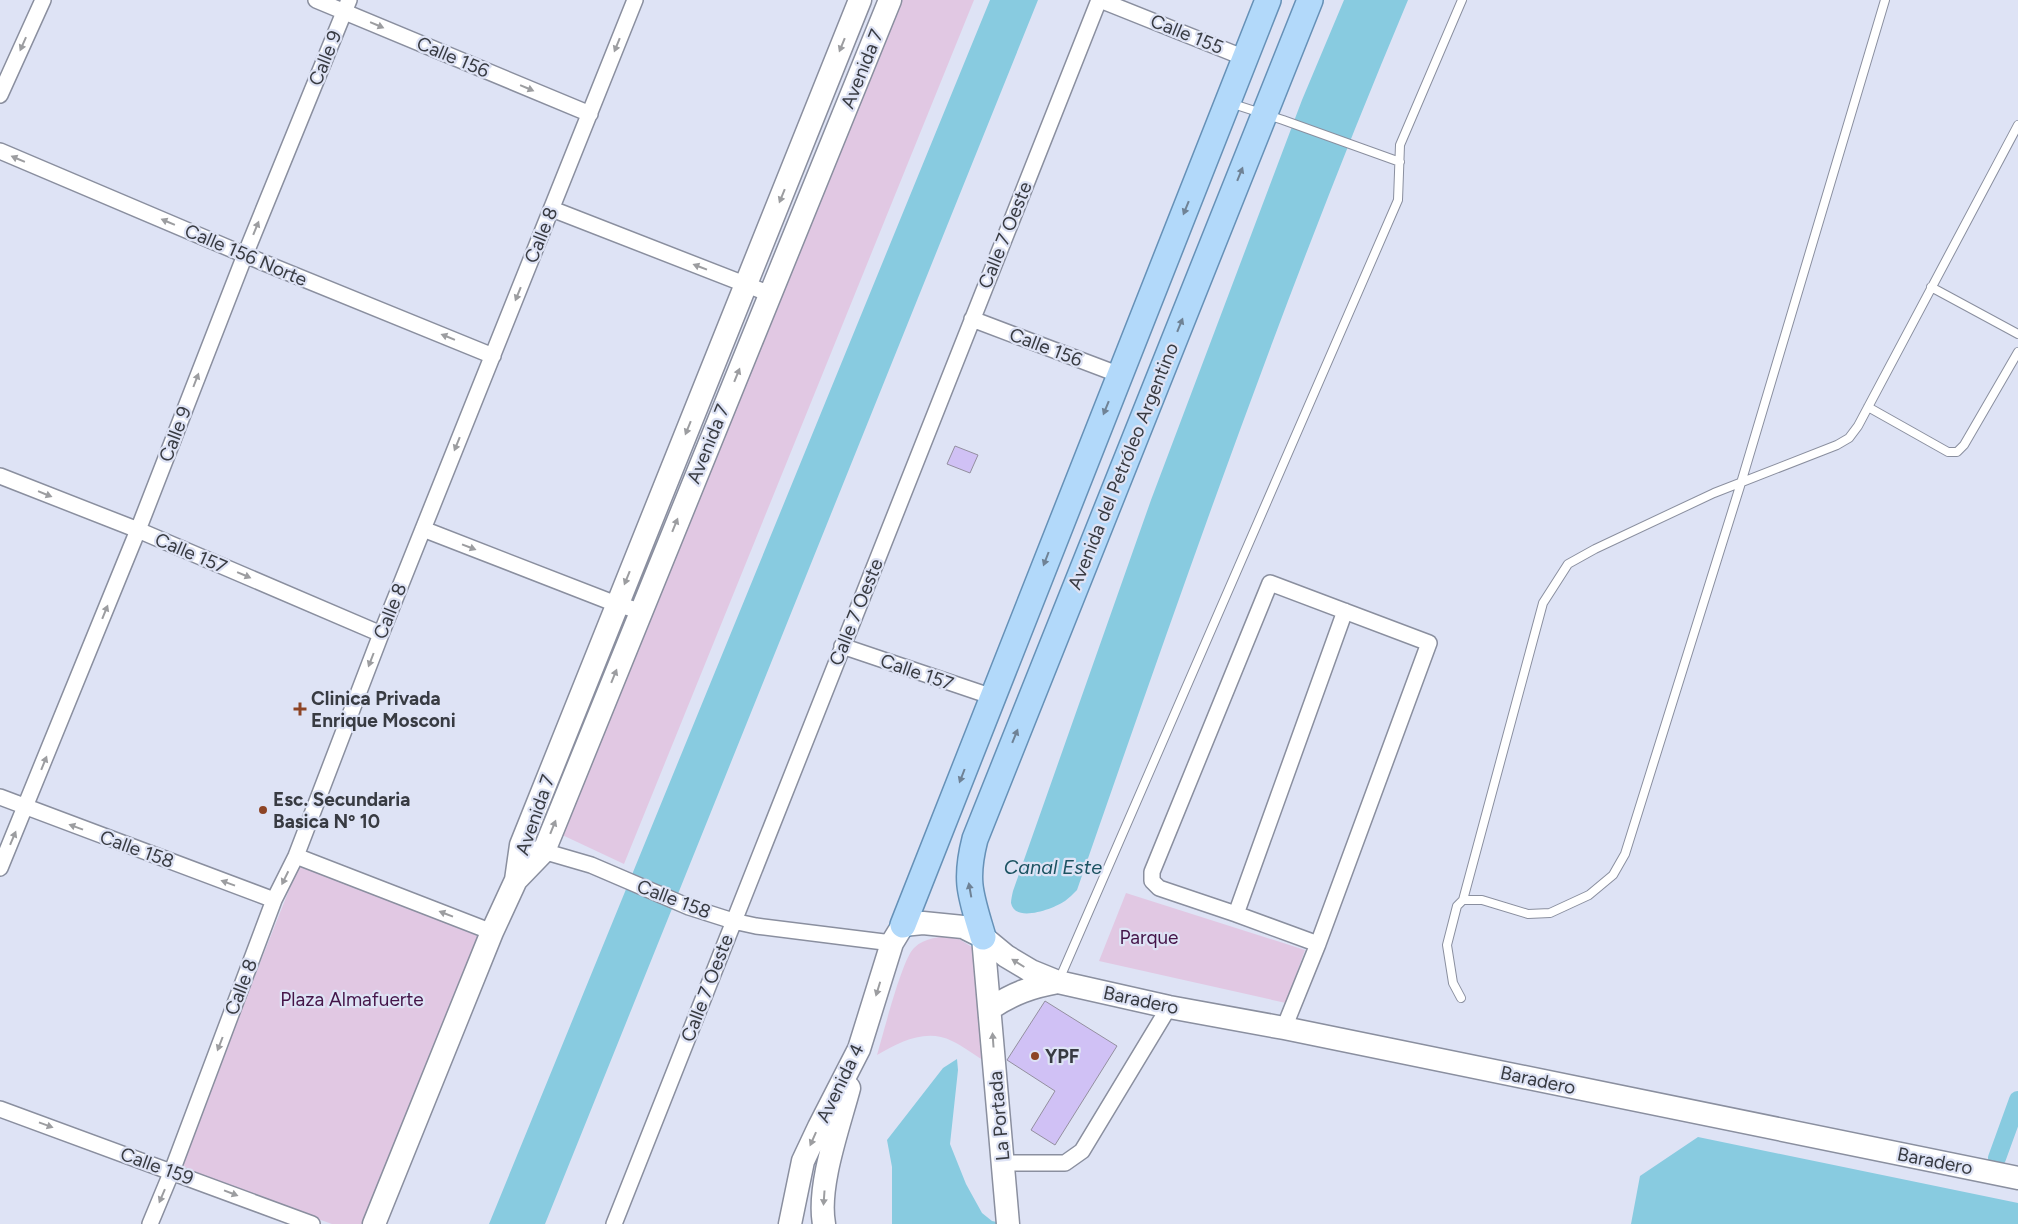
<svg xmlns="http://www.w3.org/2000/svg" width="2018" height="1224" font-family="Figtree,sans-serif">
<rect width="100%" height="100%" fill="#dee3f5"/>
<path fill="#e1c8e3" d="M893,0H974L624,864L558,833Z
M299,865L483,938L368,1224H332L178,1169Z
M1126,893L1305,950L1286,1003L1099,961Z
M954,936L972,947L979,961L983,1060C973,1054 963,1046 952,1041C926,1028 900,1042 877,1055C883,1035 902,959 914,948C925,937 940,937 954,936Z"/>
<path fill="#88cbe0" d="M990,0H1038L545,1224H489Z
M1344,0H1408C1285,292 1181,591 1077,890C1073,894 1069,898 1065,901C1055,908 1015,924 1011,903C1011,900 1012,895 1013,891L1151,500L1302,100Z
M957,1059L958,1070L950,1144L966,1184L982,1213L992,1221L1007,1224H892V1167L887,1140L943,1068Z
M1698,1137L2018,1203V1224H1631L1640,1176Z"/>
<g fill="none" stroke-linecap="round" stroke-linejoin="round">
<path stroke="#88cbe0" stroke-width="18" d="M1997,1158L2018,1100"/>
</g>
<path fill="#d0c1f5" stroke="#938f9f" d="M955,446L978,455L970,473L947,464Z
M1045,1001L1117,1046L1055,1145L1031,1130L1055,1091L1007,1060Z"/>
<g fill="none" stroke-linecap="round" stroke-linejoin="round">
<g stroke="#8a8f9f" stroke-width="10">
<path id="service" d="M1230,103L1283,120L1400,162
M1931,287L2018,334
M1868,407L1948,452H1957L1964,445L2018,352
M1463,900H1482L1528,914L1550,913L1589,895L1613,875L1625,854L1741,483L1885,0
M1059,980L1398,200L1400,145L1462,0
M1461,998L1453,983L1447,945L1457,906L1463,900L1543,603L1568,564L1595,549L1714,493L1837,445L1849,438L1858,426L2018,125"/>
</g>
<g stroke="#8a8f9f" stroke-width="18">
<path id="minor" d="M316,0L590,114
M1100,0L1245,58
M0,95L43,0
M0,151L245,255L493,356
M552,209L770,294
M972,319L1120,375
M0,476L138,530L381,634
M423,529L616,604L640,611
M842,646L993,697
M0,797L274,900
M536,849L591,865L689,907L733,921L756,926L892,943
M296,856L492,932
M0,868L138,530L245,255L349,0
M1236,914L1345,611
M1284,1028L1318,944L1429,643L1270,583L1152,872V881L1159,888L1236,914L1318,944
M0,1109L312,1224
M1004,1163H1065L1082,1151L1169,1007
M150,1224L172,1171L274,900L296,856L381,634L635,0
M614,1224L1099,0"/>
</g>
<g stroke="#8a8f9f" stroke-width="25">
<path id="secondary" d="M516,880L544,851L890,0
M983,937L1008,1224
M991,1008C1014,993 1031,987 1058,982
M374,1224L492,932L516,880L521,845L860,0
M790,1224L803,1161L819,1127L859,1049L892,943L903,925L923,923L963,927L983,937L1006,956L1031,971L1058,982L1169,1007L1284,1028L2018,1178
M824,1224C817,1186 839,1126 849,1088"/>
</g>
<g stroke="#6691b7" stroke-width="28">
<path id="primary" d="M903,925L1268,0
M983,937C971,896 964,882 975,839L1310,0"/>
</g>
<use href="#service" stroke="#fff" stroke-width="8"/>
<use href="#minor" stroke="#fff" stroke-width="15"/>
<use href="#secondary" stroke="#fff" stroke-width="22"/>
<use href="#primary" stroke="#b2d9fa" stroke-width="25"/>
</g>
<defs><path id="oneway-solid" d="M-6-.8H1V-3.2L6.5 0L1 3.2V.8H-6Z" transform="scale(1.25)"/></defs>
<g fill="#9c9da0">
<use href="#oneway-solid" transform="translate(377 25) rotate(23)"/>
<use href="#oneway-solid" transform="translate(23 44) rotate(114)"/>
<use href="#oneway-solid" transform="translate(617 45) rotate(112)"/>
<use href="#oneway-solid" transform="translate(842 45) rotate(112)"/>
<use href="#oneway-solid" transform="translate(527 88) rotate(23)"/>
<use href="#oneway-solid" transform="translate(18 159) rotate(-157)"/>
<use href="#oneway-solid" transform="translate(782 196) rotate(112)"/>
<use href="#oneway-solid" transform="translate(168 222) rotate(-157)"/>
<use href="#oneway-solid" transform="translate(256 228) rotate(-68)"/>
<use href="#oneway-solid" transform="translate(700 267) rotate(-159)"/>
<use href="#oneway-solid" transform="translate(518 294) rotate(112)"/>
<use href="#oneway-solid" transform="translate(448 337) rotate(-158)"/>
<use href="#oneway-solid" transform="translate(737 375) rotate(-68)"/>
<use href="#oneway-solid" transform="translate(196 380) rotate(-69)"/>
<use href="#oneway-solid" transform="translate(688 428) rotate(112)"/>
<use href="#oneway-solid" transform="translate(457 444) rotate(112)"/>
<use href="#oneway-solid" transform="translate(45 494) rotate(22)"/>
<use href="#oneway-solid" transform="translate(675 525) rotate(-68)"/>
<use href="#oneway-solid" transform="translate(469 547) rotate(21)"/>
<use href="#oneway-solid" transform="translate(244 575) rotate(23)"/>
<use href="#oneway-solid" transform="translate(627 578) rotate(112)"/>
<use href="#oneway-solid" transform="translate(105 612) rotate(-68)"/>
<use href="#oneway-solid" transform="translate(371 660) rotate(111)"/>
<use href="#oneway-solid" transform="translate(614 676) rotate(-68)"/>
<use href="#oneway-solid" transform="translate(44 763) rotate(-68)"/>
<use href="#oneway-solid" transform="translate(76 827) rotate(-160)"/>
<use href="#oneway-solid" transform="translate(553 827) rotate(-68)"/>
<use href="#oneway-solid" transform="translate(13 838) rotate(-67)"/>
<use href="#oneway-solid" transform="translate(285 878) rotate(116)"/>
<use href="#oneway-solid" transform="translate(228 883) rotate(-160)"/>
<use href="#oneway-solid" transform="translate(446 914) rotate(-159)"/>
<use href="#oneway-solid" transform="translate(1018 963) rotate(-148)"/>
<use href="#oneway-solid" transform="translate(878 989) rotate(107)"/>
<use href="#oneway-solid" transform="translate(993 1040) rotate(-94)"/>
<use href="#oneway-solid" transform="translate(220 1044) rotate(111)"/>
<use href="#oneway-solid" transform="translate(46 1125) rotate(20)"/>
<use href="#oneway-solid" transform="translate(813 1139) rotate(114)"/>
<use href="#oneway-solid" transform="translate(231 1193) rotate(21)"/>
<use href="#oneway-solid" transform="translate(162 1196) rotate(113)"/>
<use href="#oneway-solid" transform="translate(824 1198) rotate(94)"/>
</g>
<g fill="#6f8295">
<use href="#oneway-solid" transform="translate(1240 174) rotate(-68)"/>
<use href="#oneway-solid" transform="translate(1186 208) rotate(112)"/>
<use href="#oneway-solid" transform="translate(1180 325) rotate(-68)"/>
<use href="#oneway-solid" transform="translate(1106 408) rotate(112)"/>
<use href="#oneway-solid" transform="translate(1046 559) rotate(111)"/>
<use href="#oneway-solid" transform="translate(1015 736) rotate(-68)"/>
<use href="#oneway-solid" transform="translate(962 776) rotate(111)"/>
<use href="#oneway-solid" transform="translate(970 890) rotate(-100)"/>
</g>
<g fill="#8d4425" stroke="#dee3f5" stroke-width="2">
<path d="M297.5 701.5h5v5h5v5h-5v5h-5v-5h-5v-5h5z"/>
<circle cx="263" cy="810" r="5"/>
<circle cx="1035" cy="1056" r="5"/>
</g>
<g text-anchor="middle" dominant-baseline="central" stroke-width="4.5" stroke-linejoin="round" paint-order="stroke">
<g font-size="19" fill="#383b42" stroke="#dee3f5">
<text transform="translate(1187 34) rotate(22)">Calle 155</text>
<text transform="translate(453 57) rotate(23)">Calle 156</text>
<text transform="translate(325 58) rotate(-68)">Calle 9</text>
<text transform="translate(862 69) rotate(-68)">Avenida 7</text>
<text transform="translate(541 235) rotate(-68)">Calle 8</text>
<text transform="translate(1005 235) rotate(-68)">Calle 7 Oeste</text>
<text transform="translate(246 255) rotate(23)">Calle 156 Norte</text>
<text transform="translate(1046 347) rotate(21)">Calle 156</text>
<text transform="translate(175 434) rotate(-69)">Calle 9</text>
<text transform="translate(708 444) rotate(-68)">Avenida 7</text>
<text transform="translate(1123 466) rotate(-68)">Avenida del Petróleo Argentino</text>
<text transform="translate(191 553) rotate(23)">Calle 157</text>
<text transform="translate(390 611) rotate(-68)">Calle 8</text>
<text transform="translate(856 612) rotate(-68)">Calle 7 Oeste</text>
<text transform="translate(917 672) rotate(19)">Calle 157</text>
<text transform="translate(535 815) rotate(-71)">Avenida 7</text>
<text transform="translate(137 849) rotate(20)">Calle 158</text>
<text transform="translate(674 899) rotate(21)">Calle 158</text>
<text transform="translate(241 987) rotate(-69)">Calle 8</text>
<text transform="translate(707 988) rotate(-69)">Calle 7 Oeste</text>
<text transform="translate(1141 1000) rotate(12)">Baradero</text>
<text transform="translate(1538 1080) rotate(12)">Baradero</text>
<text transform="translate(840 1083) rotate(-64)">Avenida 4</text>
<text transform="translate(999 1116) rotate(-95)">La Portada</text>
<text transform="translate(1935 1161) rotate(11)">Baradero</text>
<text transform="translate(157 1166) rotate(20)">Calle 159</text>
</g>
<g font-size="19" font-weight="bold" fill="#383b42" stroke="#dee3f5" text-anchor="start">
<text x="311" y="698">Clinica Privada<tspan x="311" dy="22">Enrique Mosconi</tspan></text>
<text x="273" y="799">Esc. Secundaria<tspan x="273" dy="22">Basica Nº 10</tspan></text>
<text x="1045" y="1056">YPF</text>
</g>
<g font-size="19" fill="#441448" stroke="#dee3f5">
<text x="1149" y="937">Parque</text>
<text x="352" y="999">Plaza Almafuerte</text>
</g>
<g font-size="20" font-style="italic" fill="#1c5362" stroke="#dee3f5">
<text x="1053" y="867">Canal Este</text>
</g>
</g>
</svg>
